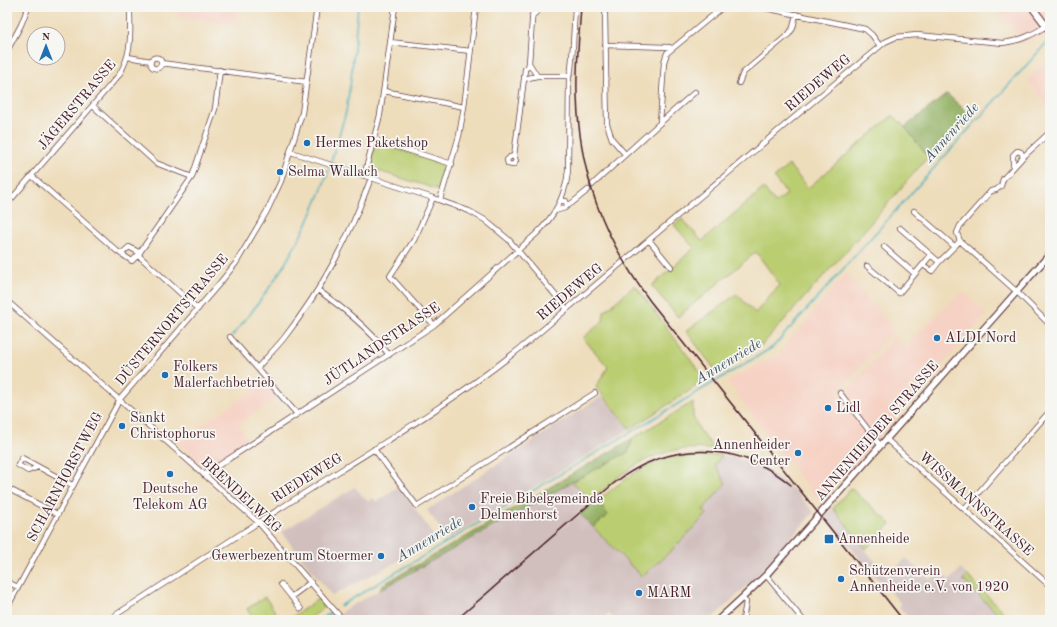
<svg xmlns="http://www.w3.org/2000/svg" width="1057" height="627" font-family="'Old Standard TT',serif">
<rect width="100%" height="100%" fill="#f6f6f2"/>
<filter id="ink" filterUnits="userSpaceOnUse"><feTurbulence type="fractalNoise" baseFrequency=".025" numOctaves="2"/><feDisplacementMap in="SourceGraphic" scale="8" xChannelSelector="R" yChannelSelector="G"/><feConvolveMatrix kernelMatrix="1 2 1 2 8 2 1 2 1" color-interpolation-filters="sRGB"/></filter>
<filter id="wash" filterUnits="userSpaceOnUse"><feTurbulence type="fractalNoise" baseFrequency=".012" numOctaves="4" result="noise"/><feDisplacementMap in="SourceGraphic" scale="16" xChannelSelector="R" yChannelSelector="G"/><feGaussianBlur stdDeviation="0.9" result="paint"/><feColorMatrix in="noise" values="0 0 0 0 0 0 0 0 0 0 0 0 0 0 0 0 0 1.4 0 .05"/><feComposite in="paint" operator="in"/></filter>
<g filter="url(#wash)">
<rect width="100%" height="100%" fill="#edb"/>
<path fill="#f6d2c4" d="M179,7H238L236,25L178,17Z
M997,7H1026L1050,9V41L1045,35H1041L1023,43Z
M1050,57V110L1028,80Z
M846,273L894,330L837,392L841,398L895,335L904,348L944,307L963,292L987,314L821,504L771,440L727,381L778,355Z
M266,382L278,397L238,425L250,441L209,467H204L179,444L190,433Z"/>
<path fill="#d1bfbe" d="M602,396L630,429L448,539L427,510Z
M722,455L735,457L766,470L784,482L795,491L814,512L748,585L710,620H614L608,613L602,620H333L344,610L572,482L591,501L558,532L580,514L642,576L676,546L706,515L703,511L709,504L715,465Z
M399,486L437,540L332,596L281,532L355,487L368,502L373,498L377,502Z
M833,508L887,577L906,558L930,580L939,570L949,580L961,569L967,575L964,580L1004,620H910L899,607L901,604L892,593L881,583L825,517Z"/>
<path fill="#bacd71" stroke="#82764e" d="M893,115L905,127L928,157L856,240L763,344L716,371L686,331L737,294L755,313L780,285L756,252L678,317L652,286L694,248L674,225L682,219L702,241L764,188L775,203L787,194L774,178L789,165L808,188Z
M376,143L447,164L439,190L369,168Z
M635,285L706,380L630,429L596,387L608,367L583,338L603,321L604,312Z
M693,402V417L700,431L715,449C705,449 694,448 684,449C644,454 619,475 591,501L572,482L628,452L633,438Z
M722,455L715,465L726,483L703,510L707,514L676,546L642,577L593,527L608,515L597,501C623,481 649,458 682,456C696,455 709,455 722,455Z
M851,488L891,524L866,549L833,508Z
M967,575L1011,620H1004L963,580Z
M265,597L281,620H254L247,609Z
M321,597L323,609L307,620H288Z"/>
<path fill="#93b063" stroke="#6e6847" d="M947,94L967,112L940,150L928,157L905,127Z
M633,438L628,452L572,482L380,590L382,585L469,535Z
M597,501L608,515L593,527L580,514L592,503Z"/>
<g fill="none" stroke-linecap="round" stroke-linejoin="round">
<path stroke="#3eacbb" stroke-width="1.5" d="M331,162L346,112L351,79L358,7
M232,336C274,287 309,231 329,169
M340,606L773,347L1050,39
M318,620L331,613"/>
</g>
</g>
<g filter="url(#ink)">
<g fill="none" stroke-linecap="round" stroke-linejoin="round">
<g stroke="#633c41" stroke-width="6">
<path id="minor" d="M533,7L529,63L537,76H569
M760,7L865,29L872,35L880,46
M605,14L607,124L612,139L625,154
M532,16L542,7
M390,42L471,51
M605,45L668,47L672,48
M7,51L21,25L28,7
M128,57L151,61
M150.5 63a5.5 5.5 0 1 1 11 0a5.5 5.5 0 1 1-11 0Z
M161,63L307,82
M524,79L525,69L528,67L529,63
M739,83L743,73L789,34L793,28L796,14
M384,91L464,107
M93,106L156,163L192,177
M660,123L695,92
M373,139L452,164
M291,152L433,198L469,211L485,220L509,240L567,309
M514,156L510,157L507,160L508,164L513,165L516,161L514,156L524,79L537,76
M1023,157L1048,134
M1013,167V155L1017,151L1021,152L1023,157L1003,179L1001,186L996,190L991,191L960,226L957,233L960,241L1016,291L1050,325
M32,176L117,251L132,261L138,255L198,309
M364,176L380,115L395,7
M592,185L660,123L664,62L667,53L723,7
M433,198L414,240L390,276L434,325
M440,200L459,136L464,107L476,7
M7,204L119,75C133,52 130,33 130,7
M567,206L572,203L588,190
M555,211L565,208L567,206L566,201H560
M914,211L954,246
M900,228L931,255
M649,240L671,267
M884,247L915,274
M121,254L129,247L140,253
M138,255L192,177L215,109L220,70
M923,265L932,271L939,262
M867,266L899,293L931,255L939,262L960,241
M318,290C344,309 370,329 389,355
M7,301L258,522L343,620
M230,337L297,414
M258,367C266,358 276,348 284,338C323,288 349,238 371,178
M840,393L880,445
M886,439L1050,586
M374,449L417,506L595,393
M38,467L28,471L18,465L22,458L72,485
M204,475L434,325L535,235C549,222 560,206 565,187C567,182 567,176 568,171L569,76L571,70L573,45L575,7
M7,488L57,514
M964,509L1050,411
M766,575L803,620
M7,582L18,587
M281,584L301,609
M291,597L311,582
M742,598L746,602L743,620
M7,608L120,399L219,284L236,263L267,211L281,181L302,113L317,7
M108,620C180,573 252,526 325,480C394,437 464,394 528,342L779,130L885,42L896,37L917,35L1003,43C1020,41 1032,35 1046,26"/>
</g>
<g stroke="#633c41" stroke-width="8">
<path id="tertiary" d="M718,620L742,598L766,575L1050,254"/>
</g>
<g stroke="#633c41" stroke-width="8">
<path id="secondary" d="M1032,7L1050,31"/>
</g>
<use href="#minor" stroke="#fff" stroke-width="4.5"/>
<use href="#tertiary" stroke="#fff" stroke-width="5.5"/>
<use href="#secondary" stroke="#fff" stroke-width="6"/>
<path stroke="#4a1f2b" stroke-width="1.5" d="M581,7C579,36 576,66 577,95C579,175 603,237 650,301L903,620
M456,620L613,484C667,441 737,440 791,485"/>
</g>
</g>
<g fill="#1f6fb2" stroke="#f6f6f2" stroke-width="1.5">
<circle cx="307" cy="143" r="4"/>
<circle cx="280" cy="172" r="4"/>
<circle cx="937" cy="338" r="4"/>
<circle cx="165" cy="375" r="4"/>
<circle cx="828" cy="408" r="4"/>
<circle cx="122" cy="426" r="4"/>
<circle cx="798" cy="453" r="4"/>
<circle cx="170" cy="474" r="4"/>
<circle cx="472" cy="507" r="4"/>
<rect x="824" y="534" width="10" height="10" rx="2"/>
<circle cx="381" cy="556" r="4"/>
<circle cx="841" cy="579" r="4"/>
<circle cx="639" cy="593" r="4"/>
</g>
<g text-anchor="middle" dominant-baseline="central" stroke-width="3.5" stroke-linejoin="round" paint-order="stroke">
<g font-size="14" fill="#4a1f2b" stroke="#f6f6f2">
<text transform="translate(818 83) rotate(-40)">RIEDEWEG</text>
<text transform="translate(77 105) rotate(-50)">JÄGERSTRASSE</text>
<text transform="translate(570 292) rotate(-40)">RIEDEWEG</text>
<text transform="translate(172 320) rotate(-50)">DÜSTERNORTSTRASSE</text>
<text transform="translate(382 344) rotate(-34)">JÜTLANDSTRASSE</text>
<text transform="translate(877 431) rotate(-49)">ANNENHEIDER STRASSE</text>
<text transform="translate(65 477) rotate(-62)">SCHARNHORSTWEG</text>
<text transform="translate(307 478) rotate(-32)">RIEDEWEG</text>
<text transform="translate(241 495) rotate(43)">BRENDELWEG</text>
<text transform="translate(976 504) rotate(42)">WISSMANNSTRASSE</text>
</g>
<g font-size="14" fill="#4a1f2b" stroke="#f6f6f2" text-anchor="start">
<text x="315" y="143">Hermes Paketshop</text>
<text x="288" y="172">Selma Wallach</text>
<text x="945" y="338">ALDI Nord</text>
<text x="173" y="367">Folkers<tspan x="173" dy="16">Malerfachbetrieb</tspan></text>
<text x="836" y="408">Lidl</text>
<text x="130" y="418">Sankt<tspan x="130" dy="16">Christophorus</tspan></text>
<text x="790" y="445" text-anchor="end">Annenheider<tspan x="790" dy="16">Center</tspan></text>
<text x="170" y="489" text-anchor="middle">Deutsche<tspan x="170" dy="16">Telekom AG</tspan></text>
<text x="480" y="499">Freie Bibelgemeinde<tspan x="480" dy="16">Delmenhorst</tspan></text>
<text x="838" y="539">Annenheide</text>
<text x="373" y="556" text-anchor="end">Gewerbezentrum Stoermer</text>
<text x="849" y="571">Schützenverein<tspan x="849" dy="16">Annenheide e.V. von 1920</tspan></text>
<text x="647" y="593">MARM</text>
</g>
<g font-size="15" font-style="italic" fill="#455765" stroke="#f6f6f2">
<text transform="translate(952 133) rotate(-48)">Annenriede</text>
<text transform="translate(729 362) rotate(-31)">Annenriede</text>
<text transform="translate(430 540) rotate(-31)">Annenriede</text>
</g>
</g>
<rect width="1057" height="627" fill="none" stroke="#f6f6f2" stroke-width="24"/>
<g transform="translate(46 46)"><circle r="19" fill="#f6f6f2" stroke="#b1a0a2"/>
<path d="M0-3L7 15L0 10L-7 15Z" fill="#1f6fb2"/>
<text y="-6" font-size="11" font-weight="bold" text-anchor="middle" fill="#4a1f2b">N</text>
</g>
</svg>
